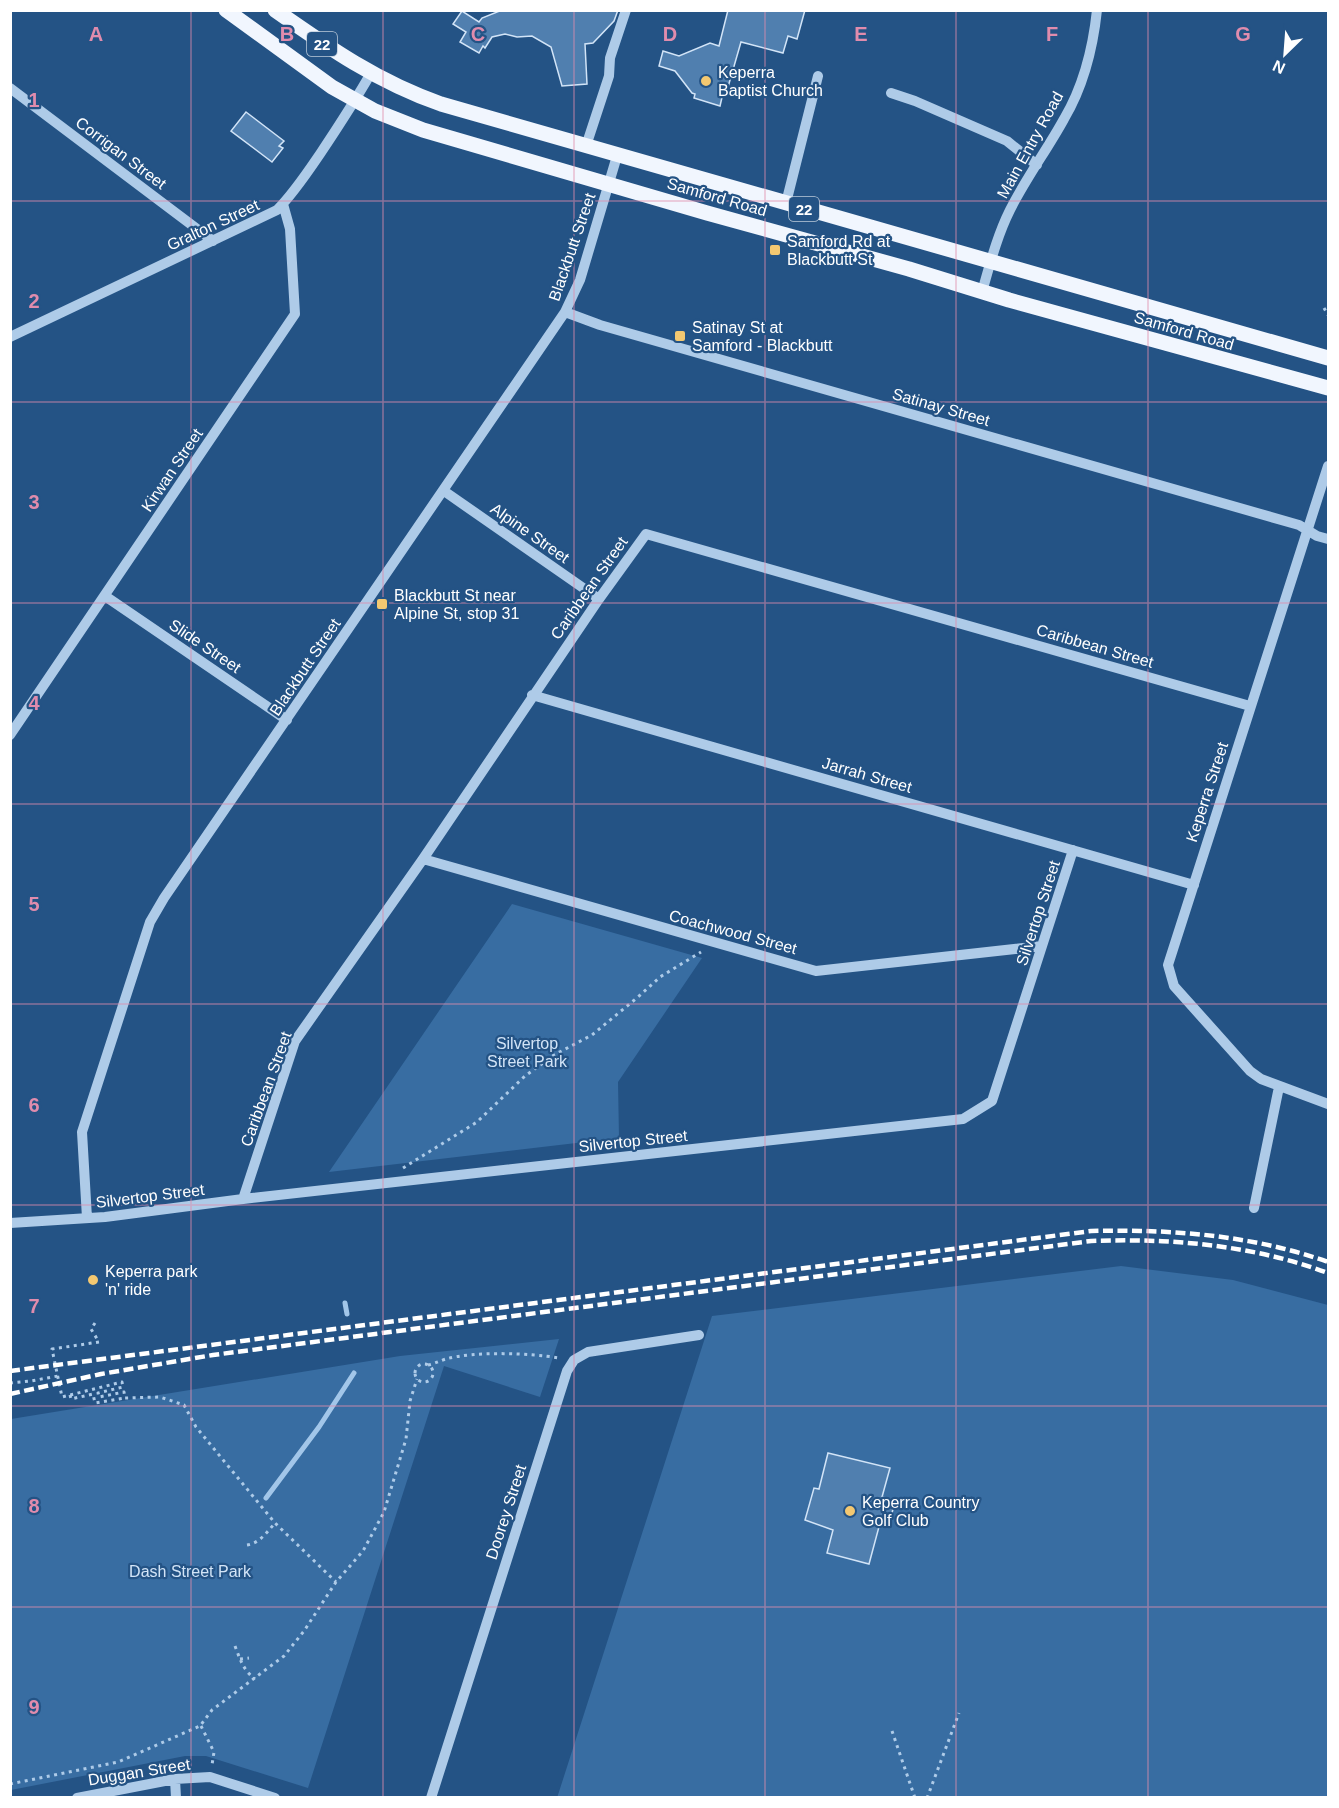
<svg xmlns="http://www.w3.org/2000/svg" width="1339" height="1808" font-family="Arial,sans-serif">
<rect width="100%" height="100%" fill="#245385"/>
<path fill="#386da2" d="M512,904L702,958L618,1082L619,1138L329,1172Z
M1121,1266L1233,1280L1328,1305V1797L557,1798L712,1316Z
M559,1339L540,1397L444,1366L308,1788L206,1756H185L11,1790V1419L400,1356Z"/>
<g fill="none" stroke-linecap="round" stroke-linejoin="round">
<path stroke="#a2c6e9" stroke-width="5" d="M345,1303L347,1314
M266,1498L319,1427L354,1373"/>
</g>
<path fill="#507faf" stroke="#d2e4f7" stroke-width="1.5" d="M502,10H618L614,21L593,43L585,44L587,84L562,86L551,47L532,36L517,37L505,34L492,37L485,48L483,46L479,53L460,42L466,32L453,24L462,11L479,22L482,18Z
M728,10H805L797,39L788,36L783,53L741,42L726,94L723,93L720,106L694,98L695,94L692,93L675,71L659,66L663,51L679,56L710,43L719,46Z
M246,112L284,141L279,146L283,148L272,162L231,131Z
M828,1453L890,1468L882,1497L895,1501L889,1525L880,1523L869,1564L827,1553L833,1530L805,1520L814,1488L819,1489Z"/>
<g fill="none" stroke-linecap="round" stroke-linejoin="round">
<path stroke="#aecbe8" stroke-width="3" stroke-dasharray="3 4.5" stroke-linecap="butt" d="M1324,308L1328,315
M403,1168L477,1122L525,1076L554,1055L592,1035L638,997L660,977L701,952
M95,1323L91,1329L99,1342L52,1349L62,1397L122,1382L123,1387L98,1393L99,1397L124,1392L125,1398L160,1397L184,1405L196,1427L275,1523L336,1582
M415 1373a9 9 0 1 1 18 0a9 9 0 1 1-18 0Z
M428,1365C434,1364 439,1361 446,1359C474,1351 530,1353 559,1358
M10,1383L31,1381L58,1376
M70,1395L71,1399L93,1394L95,1403L125,1398
M247,1545C260,1543 267,1532 275,1523
M235,1646C240,1659 243,1670 255,1679
M240,1659L249,1658
M201,1726L214,1752L212,1765
M892,1731L915,1798
M10,1784L118,1762L200,1726L212,1710L284,1656L304,1631L336,1582L363,1551L384,1512L406,1439L410,1401L417,1379
M927,1798L959,1713"/>
<path stroke="#aecbe8" stroke-width="10" d="M10,88L213,241
M891,93L915,101L1007,141L1037,165
M586,146L609,76L610,58L626,10
M786,203L818,76
M982,292C990,264 997,236 1010,210C1026,178 1047,150 1064,119C1083,87 1093,48 1097,10
M565,312L600,325L1299,525L1317,536L1328,539
M10,337L277,210C294,193 307,173 320,154C338,127 355,101 371,73
M1328,466L1168,965L1174,986L1250,1071L1261,1079L1328,1104
M444,491L599,599
M105,596L287,720
M532,695L1194,885
M10,735L295,314L290,229L283,204
M423,859L816,971L1042,946
M243,1199L295,1041L423,859L599,599L646,534L1250,706
M1254,1208L1279,1087
M87,1218L82,1132L150,922L164,898L565,312L580,280L617,156
M10,1223L105,1217L243,1199L963,1119L992,1101L1073,850
M175,1779L176,1798
M77,1798L175,1779L210,1777L275,1798
M431,1798L567,1371L574,1360L588,1352L699,1335"/>
<path stroke="#f1f6fe" stroke-width="15" d="M226,10L332,87L375,111L423,130L707,213L909,269L1009,300L1328,388
M275,10C329,48 378,82 441,104L1328,358"/>
<path stroke="#fff" stroke-width="4.5" stroke-dasharray="10 4.5" stroke-linecap="butt" d="M10,1371L1091,1231C1171,1229 1252,1235 1328,1262
M10,1394L101,1374L213,1355L1091,1241C1171,1238 1253,1245 1328,1273"/>
</g>
<path fill="none" stroke="#e08cad" stroke-width="1.5" stroke-opacity="0.55" d="M191,10V1798M383,10V1798M574,10V1798M765,10V1798M956,10V1798M1148,10V1798M10,201H1328M10,402H1328M10,603H1328M10,804H1328M10,1004H1328M10,1205H1328M10,1406H1328M10,1607H1328"/>
<g fill="#f3c871" stroke="#245385" stroke-width="2">
<circle cx="706" cy="81" r="6"/>
<rect x="769" y="244" width="12" height="12" rx="3"/>
<rect x="674" y="330" width="12" height="12" rx="3"/>
<rect x="376" y="598" width="12" height="12" rx="3"/>
<circle cx="93" cy="1280" r="6"/>
<circle cx="850" cy="1511" r="6"/>
</g>
<g text-anchor="middle" dominant-baseline="central" stroke-width="4.5" stroke-linejoin="round" paint-order="stroke">
<g fill="#245385" stroke="#bdcbda" stroke-width="1.5">
<rect x="307" y="32" width="30" height="24" rx="4.5"/>
<rect x="789" y="197" width="30" height="24" rx="4.5"/>
</g>
<g font-size="15" font-weight="bold" fill="#fff">
<text x="322" y="44">22</text>
<text x="804" y="209">22</text>
</g>
<g font-size="16" fill="#fff" stroke="#245385" text-anchor="start">
<text x="718" y="72">Keperra<tspan x="718" dy="18">Baptist Church</tspan></text>
<text x="787" y="241">Samford Rd at<tspan x="787" dy="18">Blackbutt St</tspan></text>
<text x="692" y="327">Satinay St at<tspan x="692" dy="18">Samford - Blackbutt</tspan></text>
<text x="394" y="595">Blackbutt St near<tspan x="394" dy="18">Alpine St, stop 31</tspan></text>
<text x="105" y="1271">Keperra park<tspan x="105" dy="18">'n' ride</tspan></text>
<text x="862" y="1502">Keperra Country<tspan x="862" dy="18">Golf Club</tspan></text>
</g>
<g font-size="16" fill="#fff" stroke="#245385">
<text transform="translate(1030 145) rotate(-61)">Main Entry Road</text>
<text transform="translate(121 153) rotate(37)">Corrigan Street</text>
<text transform="translate(717 197) rotate(16)">Samford Road</text>
<text transform="translate(213 225) rotate(-25)">Gralton Street</text>
<text transform="translate(572 247) rotate(-71)">Blackbutt Street</text>
<text transform="translate(1184 331) rotate(16)">Samford Road</text>
<text transform="translate(941 407) rotate(16)">Satinay Street</text>
<text transform="translate(172 470) rotate(-56)">Kirwan Street</text>
<text transform="translate(530 533) rotate(35)">Alpine Street</text>
<text transform="translate(589 588) rotate(-55)">Caribbean Street</text>
<text transform="translate(205 646) rotate(34)">Slide Street</text>
<text transform="translate(1095 646) rotate(16)">Caribbean Street</text>
<text transform="translate(305 667) rotate(-56)">Blackbutt Street</text>
<text transform="translate(867 775) rotate(16)">Jarrah Street</text>
<text transform="translate(1207 792) rotate(-72)">Keperra Street</text>
<text transform="translate(1038 913) rotate(-72)">Silvertop Street</text>
<text transform="translate(733 932) rotate(15)">Coachwood Street</text>
<text transform="translate(266 1089) rotate(-70)">Caribbean Street</text>
<text transform="translate(633 1141) rotate(-6)">Silvertop Street</text>
<text transform="translate(150 1196) rotate(-7)">Silvertop Street</text>
<text transform="translate(506 1512) rotate(-72)">Doorey Street</text>
<text transform="translate(139 1772) rotate(-9)">Duggan Street</text>
</g>
<g font-size="16" fill="#d2e4f7" stroke="#245385">
<text x="527" y="1043">Silvertop<tspan x="527" dy="18">Street Park</tspan></text>
<text x="190" y="1571">Dash Street Park</text>
</g>
</g>
<g font-size="20" text-anchor="middle" font-weight="bold" fill="#e08cad" stroke="#245385" stroke-width="4.5" stroke-linejoin="round" paint-order="stroke">
<text x="96" y="41">A</text>
<text x="287" y="41">B</text>
<text x="478" y="41">C</text>
<text x="670" y="41">D</text>
<text x="861" y="41">E</text>
<text x="1052" y="41">F</text>
<text x="1243" y="41">G</text>
<text x="34" y="107">1</text>
<text x="34" y="308">2</text>
<text x="34" y="509">3</text>
<text x="34" y="710">4</text>
<text x="34" y="911">5</text>
<text x="34" y="1112">6</text>
<text x="34" y="1313">7</text>
<text x="34" y="1513">8</text>
<text x="34" y="1714">9</text>
</g>
<rect width="1339" height="1808" fill="none" stroke="#ffffff" stroke-width="24"/>
<g transform="translate(1285 54) rotate(205)" stroke="#245385" stroke-width="4.5" paint-order="stroke">
<path d="M0-4.5L10 22L0 15L-10 22Z" fill="#ffffff"/>
<text y="-9" font-size="16" font-weight="bold" text-anchor="middle" fill="#ffffff">N</text>
</g>
</svg>
